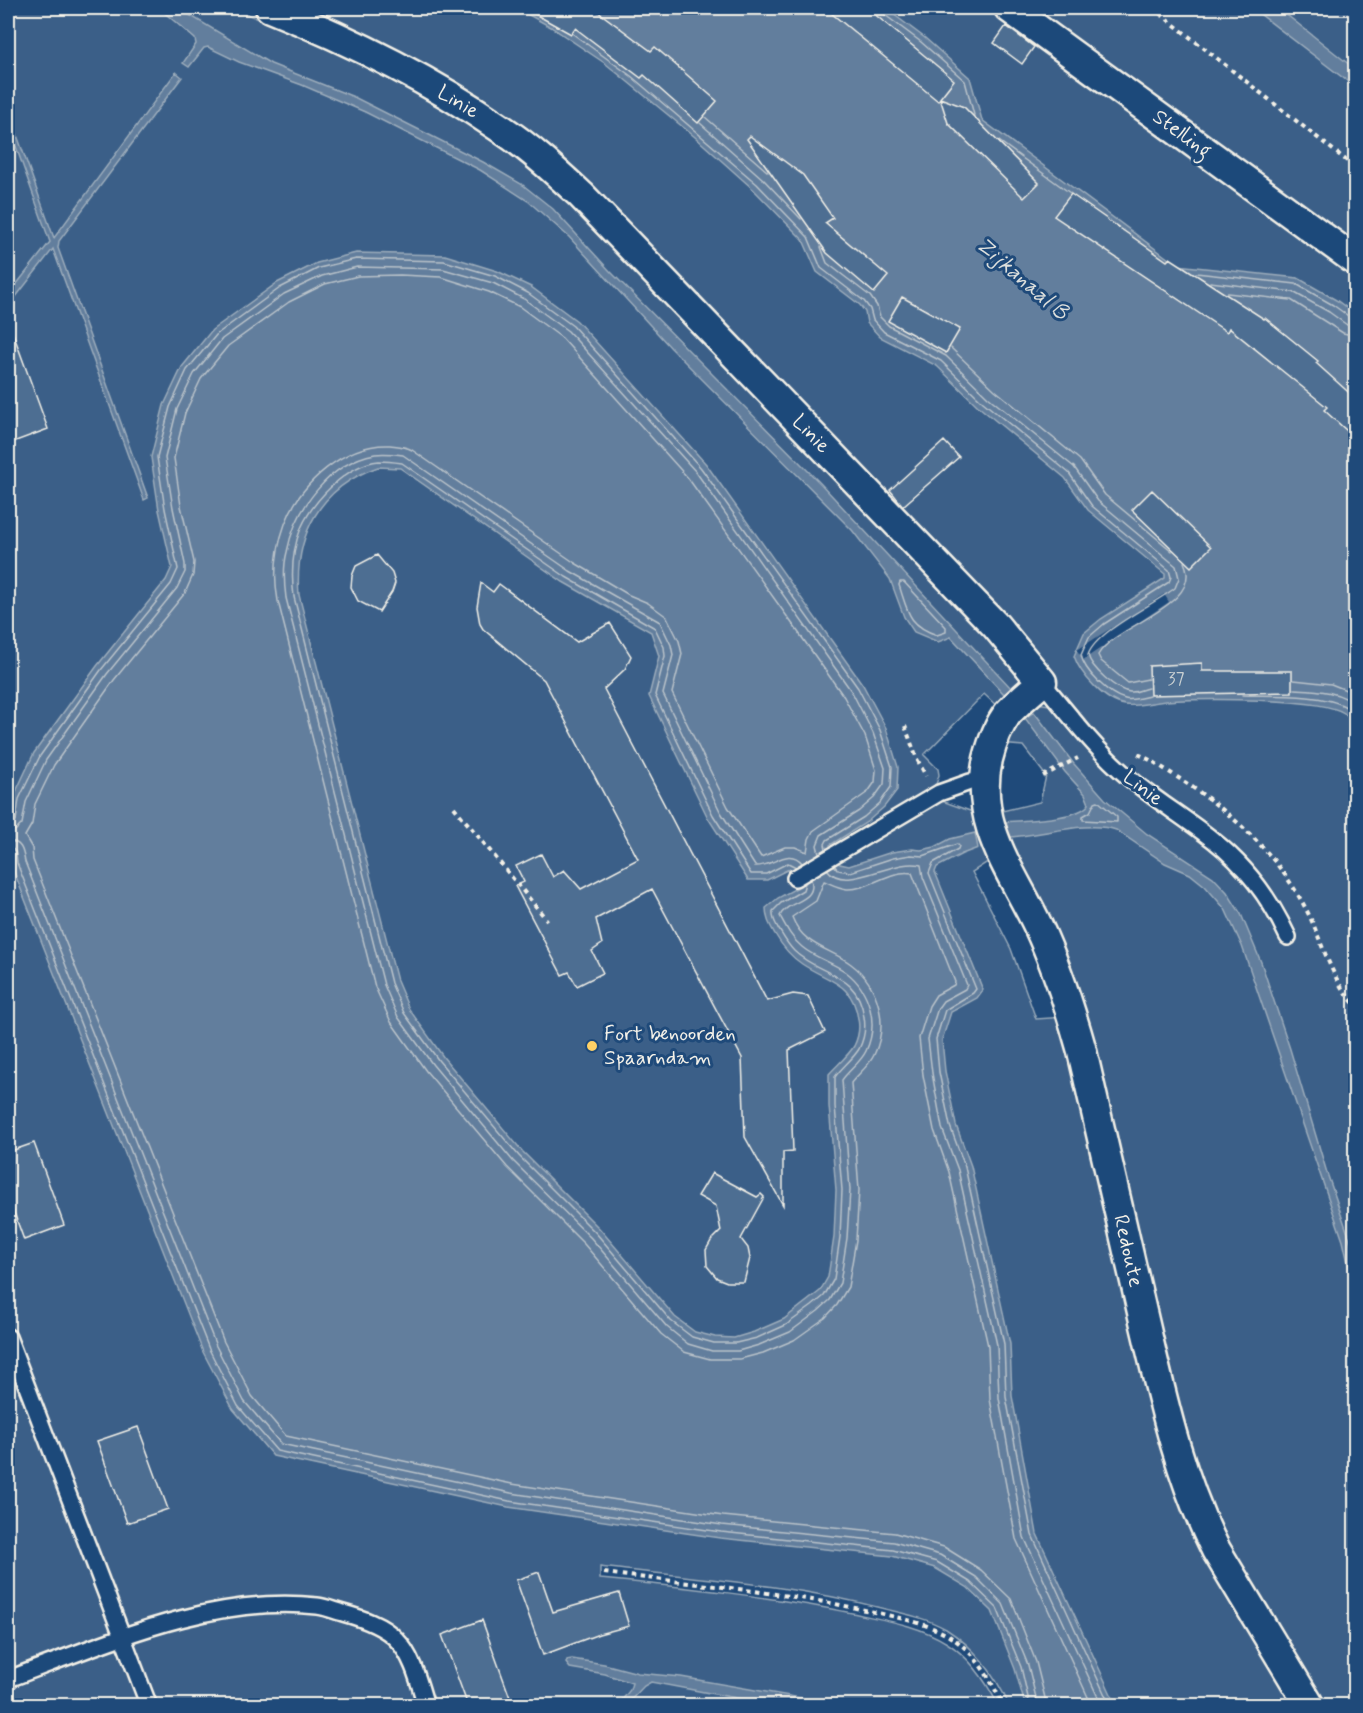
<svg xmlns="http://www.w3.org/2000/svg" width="1363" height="1713" font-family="Mynerve,sans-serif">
<rect width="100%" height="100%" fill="#1f4a7a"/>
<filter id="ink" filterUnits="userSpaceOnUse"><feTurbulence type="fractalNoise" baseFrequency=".0167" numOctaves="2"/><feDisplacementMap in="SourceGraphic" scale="12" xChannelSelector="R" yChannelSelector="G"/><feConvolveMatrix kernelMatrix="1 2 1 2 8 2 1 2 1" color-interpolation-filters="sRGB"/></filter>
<g filter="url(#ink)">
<path fill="#3a5f88" stroke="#97a8b8" stroke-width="1.5" d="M8,8H241L247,14L346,57H364L481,126L571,199L1023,675L1021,685L1000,709L984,694L924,755L938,769L939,775L935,788L939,800L970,811L976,817L994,858L972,872L1011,949L1036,1019L1066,1017L1170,1454L1298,1705H1009C995,1674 976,1648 946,1629C927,1618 902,1613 881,1608C790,1584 694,1578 600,1567V1579C684,1587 769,1596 852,1613C884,1620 919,1625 947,1643C971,1658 986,1681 998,1705H8Z
M294,8H997L1355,271V1705H1316L1209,1523L1112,1157L994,813L1040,802L1046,776L1023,746L1000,744L1003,735L1036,703L1050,705L1137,793L1211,846L1281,909L1117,758L594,196Z
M1022,8H1355V253Z"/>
<path fill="#627e9d" stroke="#9cacbb" stroke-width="1.5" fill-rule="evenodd" d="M159,8H178L271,64L354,97L483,162L523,185L553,209L610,271L821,484L1012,689L1004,694L951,637L938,642L914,632L904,617L890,579L852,530L671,348L569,237L528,201L480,170L365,112L302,85L239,62L208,47L204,48L189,67L183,63L196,44L195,39Z
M516,8H885L925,38L970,78L982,120L1177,265L1298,278L1336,300L1355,314V728C1352,723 1348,717 1344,713C1323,697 1197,699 1166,701C1154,702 1136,707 1125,705C1105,702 1080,674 1074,656L1084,633L1101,619L1165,578V574L1088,510L1065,478L979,407L937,366L880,337L867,323L865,312L860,305L817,272L803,240L753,189L695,137L606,64L551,27Z
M1252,8H1278L1355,69V87Z
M176,72L182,77L59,241L58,248L148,498L144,500L53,249L8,307V295L50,242L8,124V110L54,238Z
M356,253L445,255L497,271L531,287L577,321L706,464L863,685L886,728L898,767L897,790L884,807L867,822L830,845L840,864L849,866L892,852L912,849L921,850L935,847L950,839L975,833L978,848L962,854L937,867L935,872L983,990L977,998L951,1012L942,1040L945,1071L956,1125L971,1166L1010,1344L1012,1396L1037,1534L1116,1705H1025L1015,1669L992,1611L967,1587L935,1568L892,1556L720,1538L508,1507L273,1456L233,1409L203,1352L11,864L9,830L13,798L34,753L97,666L166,580L172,567L159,510L151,457L164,405L182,367L212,330L277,283L317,263ZM378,467L400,468L563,582L651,632L659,656L649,696L708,818L748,880H767L789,869L800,886L778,898L766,908C766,919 770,925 775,934C782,946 790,956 802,964C829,982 853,982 858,1019C860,1028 858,1038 854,1046C848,1056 837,1065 829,1074V1106L836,1190L834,1237L828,1277L820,1291L784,1319L754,1332L734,1338L715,1337L695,1332L675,1317L600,1229L523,1152L444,1058L409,1009L397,981L299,595C294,535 320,487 378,467Z
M1034,712L1074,764L1105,799L1147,834L1213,877L1227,892L1241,914L1261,962L1290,1049L1327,1173L1355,1254V1293L1343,1241L1242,946L1225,909L1205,886L1190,874L1165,863L1116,830C1087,820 1041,836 1008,837L1004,822C1023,820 1078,820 1089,804L1085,794L1065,772L1025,718Z
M572,1659L604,1664L638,1673L681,1677L841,1705H773L651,1682L644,1686L626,1705H618L630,1690L632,1683L605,1674L570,1668L566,1663L567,1660Z"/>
<path fill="#1f4a7a" d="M1164,594L1169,602L1083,660L1077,650Z"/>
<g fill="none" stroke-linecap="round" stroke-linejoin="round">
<path stroke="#bac3ca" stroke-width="1.5" d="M883,8L885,15L921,42L965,81L974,115
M573,34L631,76L757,184L808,237L821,268L864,301L870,309L873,320L884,332L941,361L983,402L1069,473L1092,506L1169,570L1171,577L1169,582L1104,624L1089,637L1081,655C1084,671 1109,695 1125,699C1133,701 1141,698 1149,696
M705,117L768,172
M700,123L763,179L801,219
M999,141L1070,193
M821,247L827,263L870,296L877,306L880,317L889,326L946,356L988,397L1074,467L1098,501L1176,566L1179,578L1175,588C1153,605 1096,631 1088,655C1091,668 1117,691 1130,692C1136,693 1142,689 1148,688
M1196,273L1296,284L1333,305L1351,318L1356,319
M1210,282L1293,292L1329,312L1347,325L1356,327
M1227,293L1291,300L1343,333L1356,336
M951,348L995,390L1080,460L1105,495L1172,551
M900,582H904L946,627V632L937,635C908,625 908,612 899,585Z
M1148,679L1128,683L1101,661L1098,655C1115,624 1205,606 1184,562
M1294,680L1331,684L1356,694
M1294,689C1313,690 1341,690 1356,706
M1242,695C1270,696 1323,693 1346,707C1350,710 1353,715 1356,718
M1098,801L1117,817V822L1083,820V816L1090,812L1095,802Z
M8,824H12L16,821L19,799L40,756L101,670L171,584L178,569L165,509L157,457L170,407L187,370L217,334L280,288L319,268L356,259L444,261L495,276L528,293L573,326L701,468L858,688L880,730L892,767L891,787L880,803L864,817L827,840L825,844L826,849
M8,832L16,830L22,824L26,802L46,760L107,674L177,588L185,572V564L173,508L165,458L177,409L194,374L222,339L284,294L322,276L357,267L443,269L493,283L524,299L568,331L696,472L852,692L873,733L885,768L884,784L874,798L859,811L821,835L817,845L819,853
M8,841C21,841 23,850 25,862L216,1346L244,1401L281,1444L511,1493L722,1525L894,1542L940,1555L976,1577L1003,1604L1028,1665L1038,1706
M8,848C17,848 16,856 17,863L209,1349L238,1406L277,1451L509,1501L721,1532L893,1550L937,1562L970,1582L997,1608L1021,1667L1030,1706
M802,863C788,846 772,868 755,866L720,811L663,694L673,655L671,645L660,622L570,571L403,455C395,454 384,453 375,454C330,462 295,509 287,552C283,567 284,583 286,598L384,985L398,1017L433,1065L513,1161L591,1238L667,1327L688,1344L712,1351H738L759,1345L790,1332L818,1311L830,1300L840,1283L847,1238L850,1190L842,1080C849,1070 861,1062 866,1051C879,1024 870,990 846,972C832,962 815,958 802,947C792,939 786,927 780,916C787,900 818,903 811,879
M834,865L838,870L850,872L893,858L911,855L923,856L957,844L959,846L958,849L933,863L929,873L976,989L973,993L945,1010L936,1039L939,1072L950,1126L965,1167L1004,1344L1006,1397L1032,1535L1110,1706
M796,867L788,863L766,874H751L713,815L655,695L665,656L664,647L655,628L566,577L402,463C395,462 386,461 379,461C347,464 313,501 301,528C292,550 291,574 294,597L391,983L404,1013L439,1061L519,1156L596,1233L671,1321L692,1337L714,1343H736L757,1338L786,1325L812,1306L824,1296L834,1279L840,1237L842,1190L835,1106V1077C842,1067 853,1059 859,1049C864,1039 866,1028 864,1017C858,971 821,977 794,951C787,944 783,936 778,928C775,922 772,918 773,911L781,903L803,890L805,883
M827,869C845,895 894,857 921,865L923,877L967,985L965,989L943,1001L938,1008L928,1039L932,1073L942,1128L958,1170L997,1345L999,1398L1024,1537L1102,1706
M1047,1706L1036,1662L1011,1599L981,1570L944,1547L895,1533L723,1516L512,1484L286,1436L252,1396L224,1342L33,860L32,848L25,836L32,824L35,804L54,765L114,680L185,593L193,575L194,562L181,506L174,458L185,413L201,379L228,346L289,302L325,284L358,276L400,275L441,277L489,292L520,307L562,338L688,478L796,629L844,697L865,736L876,770L875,782L868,792L813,831L809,839L807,852L795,847H785L761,857L728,807L672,693L682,654L679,641L667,617L648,603L629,595L575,563L412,450C405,446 398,446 390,445C345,443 300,483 285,524C276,549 273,575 278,601L375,987L391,1022L426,1071L507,1167L584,1244L661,1334L684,1352L710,1359H740L763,1353L794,1340L825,1318L837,1305L848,1287L856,1240L859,1190L851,1083C858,1074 869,1066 874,1055C889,1024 879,985 851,964C829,948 803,946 792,917L816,901L824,881C831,884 838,888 847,889C869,890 890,869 912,873L955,982L954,985L936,995L929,1006L919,1038L923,1075L934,1130L949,1172L988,1346L990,1399L1016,1539L1092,1706"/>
</g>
<path fill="#4d6e92" stroke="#f4f1e8" stroke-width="1.5" d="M524,8H593L651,51L655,47L717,101L698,123L644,75L641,78L575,28L571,34Z
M825,8H867L954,80L940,98L964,107L1039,183L1024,198L948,123L940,98L938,101Z
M1006,26L1034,47L1022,64L994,43Z
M750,136L803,175L833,218L825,223L888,276L874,293L827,253L747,139Z
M1071,194L1167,261L1170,258L1264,319L1265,318L1318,361L1316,363L1356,399V439L1324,410L1327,407L1229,328L1227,332L1054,216Z
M902,297L960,329L946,353L888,321Z
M8,325H10L48,429L8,444Z
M944,441L959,457L903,506L890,490Z
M1152,490L1211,547L1191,567L1132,510Z
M377,555L392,573L395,583L392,592L379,612L358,601L351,587L352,576L356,566Z
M481,583L493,592L499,584L577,642L610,623L631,656L625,669L604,689L767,1001L793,994L808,996L825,1032L789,1050L793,1151L783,1152V1205L745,1137L742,1058L652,889L596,919L602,944L592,951L603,973L577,986L569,972L562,975L515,886L524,882L516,866L541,854L553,877L564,870L581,889L638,859L544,680L483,629L480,624L477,607Z
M1202,663V671H1292V692L1150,695L1149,666Z
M34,1143L64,1225L24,1240L8,1196V1152Z
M712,1173L757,1197L761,1194L764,1197L741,1239L748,1248L750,1258L744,1282H727L717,1278L707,1266L706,1250L711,1241L721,1231L716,1206L698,1196Z
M138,1427L168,1509L127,1523L97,1441Z
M539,1572L553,1612L619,1593L629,1626L599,1634L543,1655L516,1580Z
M482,1620L513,1706H468L442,1635Z"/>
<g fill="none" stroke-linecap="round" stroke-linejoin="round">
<g stroke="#f4f1e8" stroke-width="20">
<path id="service" d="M1042,682C1067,712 1092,745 1121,771C1150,797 1183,816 1213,840C1245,865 1271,900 1288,937
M795,878L939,793L970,782L984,781
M8,1337L149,1706
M8,1679C104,1644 212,1594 317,1606C326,1607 335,1611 343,1613C361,1618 383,1625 396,1639C413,1656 419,1683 426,1706"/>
</g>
<g stroke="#f4f1e8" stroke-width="33">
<path id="minor" d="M270,8C350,40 429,79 500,128C529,147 555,171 581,195L996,626L1042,682C1030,692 1018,702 1008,713C998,726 992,743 988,759C973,824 1012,871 1038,926C1057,967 1070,1008 1082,1051C1102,1138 1122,1225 1142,1312C1161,1393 1178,1475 1216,1550L1310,1706
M1009,8L1356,261"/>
</g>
<path stroke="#f4f1e8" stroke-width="4" stroke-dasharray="4.5 4.5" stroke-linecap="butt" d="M1153,8L1356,168
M905,726L917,759L926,776
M1138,754C1152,760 1164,769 1177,777C1232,812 1280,856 1309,915C1322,942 1334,986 1356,1005
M1043,776L1078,758
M454,807L547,920
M604,1573C694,1584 785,1592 874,1612C903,1619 935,1624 959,1643C979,1659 993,1683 1003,1706"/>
<use href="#service" stroke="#1f4a7a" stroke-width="15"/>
<use href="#minor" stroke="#1f4a7a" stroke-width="28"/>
</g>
</g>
<circle fill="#ffd166" stroke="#1f4a7a" stroke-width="2" cx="592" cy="1046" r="6"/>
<g text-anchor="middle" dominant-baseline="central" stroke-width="6" stroke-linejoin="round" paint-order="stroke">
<g font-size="18" fill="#cad0d2">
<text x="1176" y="679">37</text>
</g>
<g font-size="21" fill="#f4f1e8" stroke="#1f4a7a">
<text transform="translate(458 102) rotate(31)">Linie</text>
<text transform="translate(1182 134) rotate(36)">Stelling</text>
<text transform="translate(811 434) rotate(46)">Linie</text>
<text transform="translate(1143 788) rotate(38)">Linie</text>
<text transform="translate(1128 1251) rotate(77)">Redoute</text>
</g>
<g font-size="21" fill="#f4f1e8" stroke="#1f4a7a" text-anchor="start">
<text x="604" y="1034">Fort benoorden<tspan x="604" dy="24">Spaarndam</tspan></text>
</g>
<g font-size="22" font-style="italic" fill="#dee0dd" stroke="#1f4a7a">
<text transform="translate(1022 279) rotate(41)">Zijkanaal B</text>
</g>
</g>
<rect width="1363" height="1713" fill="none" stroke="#1f4a7a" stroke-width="30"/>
<rect x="15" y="15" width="1333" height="1683" fill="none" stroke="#f4f1e8" stroke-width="2" filter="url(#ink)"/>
</svg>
